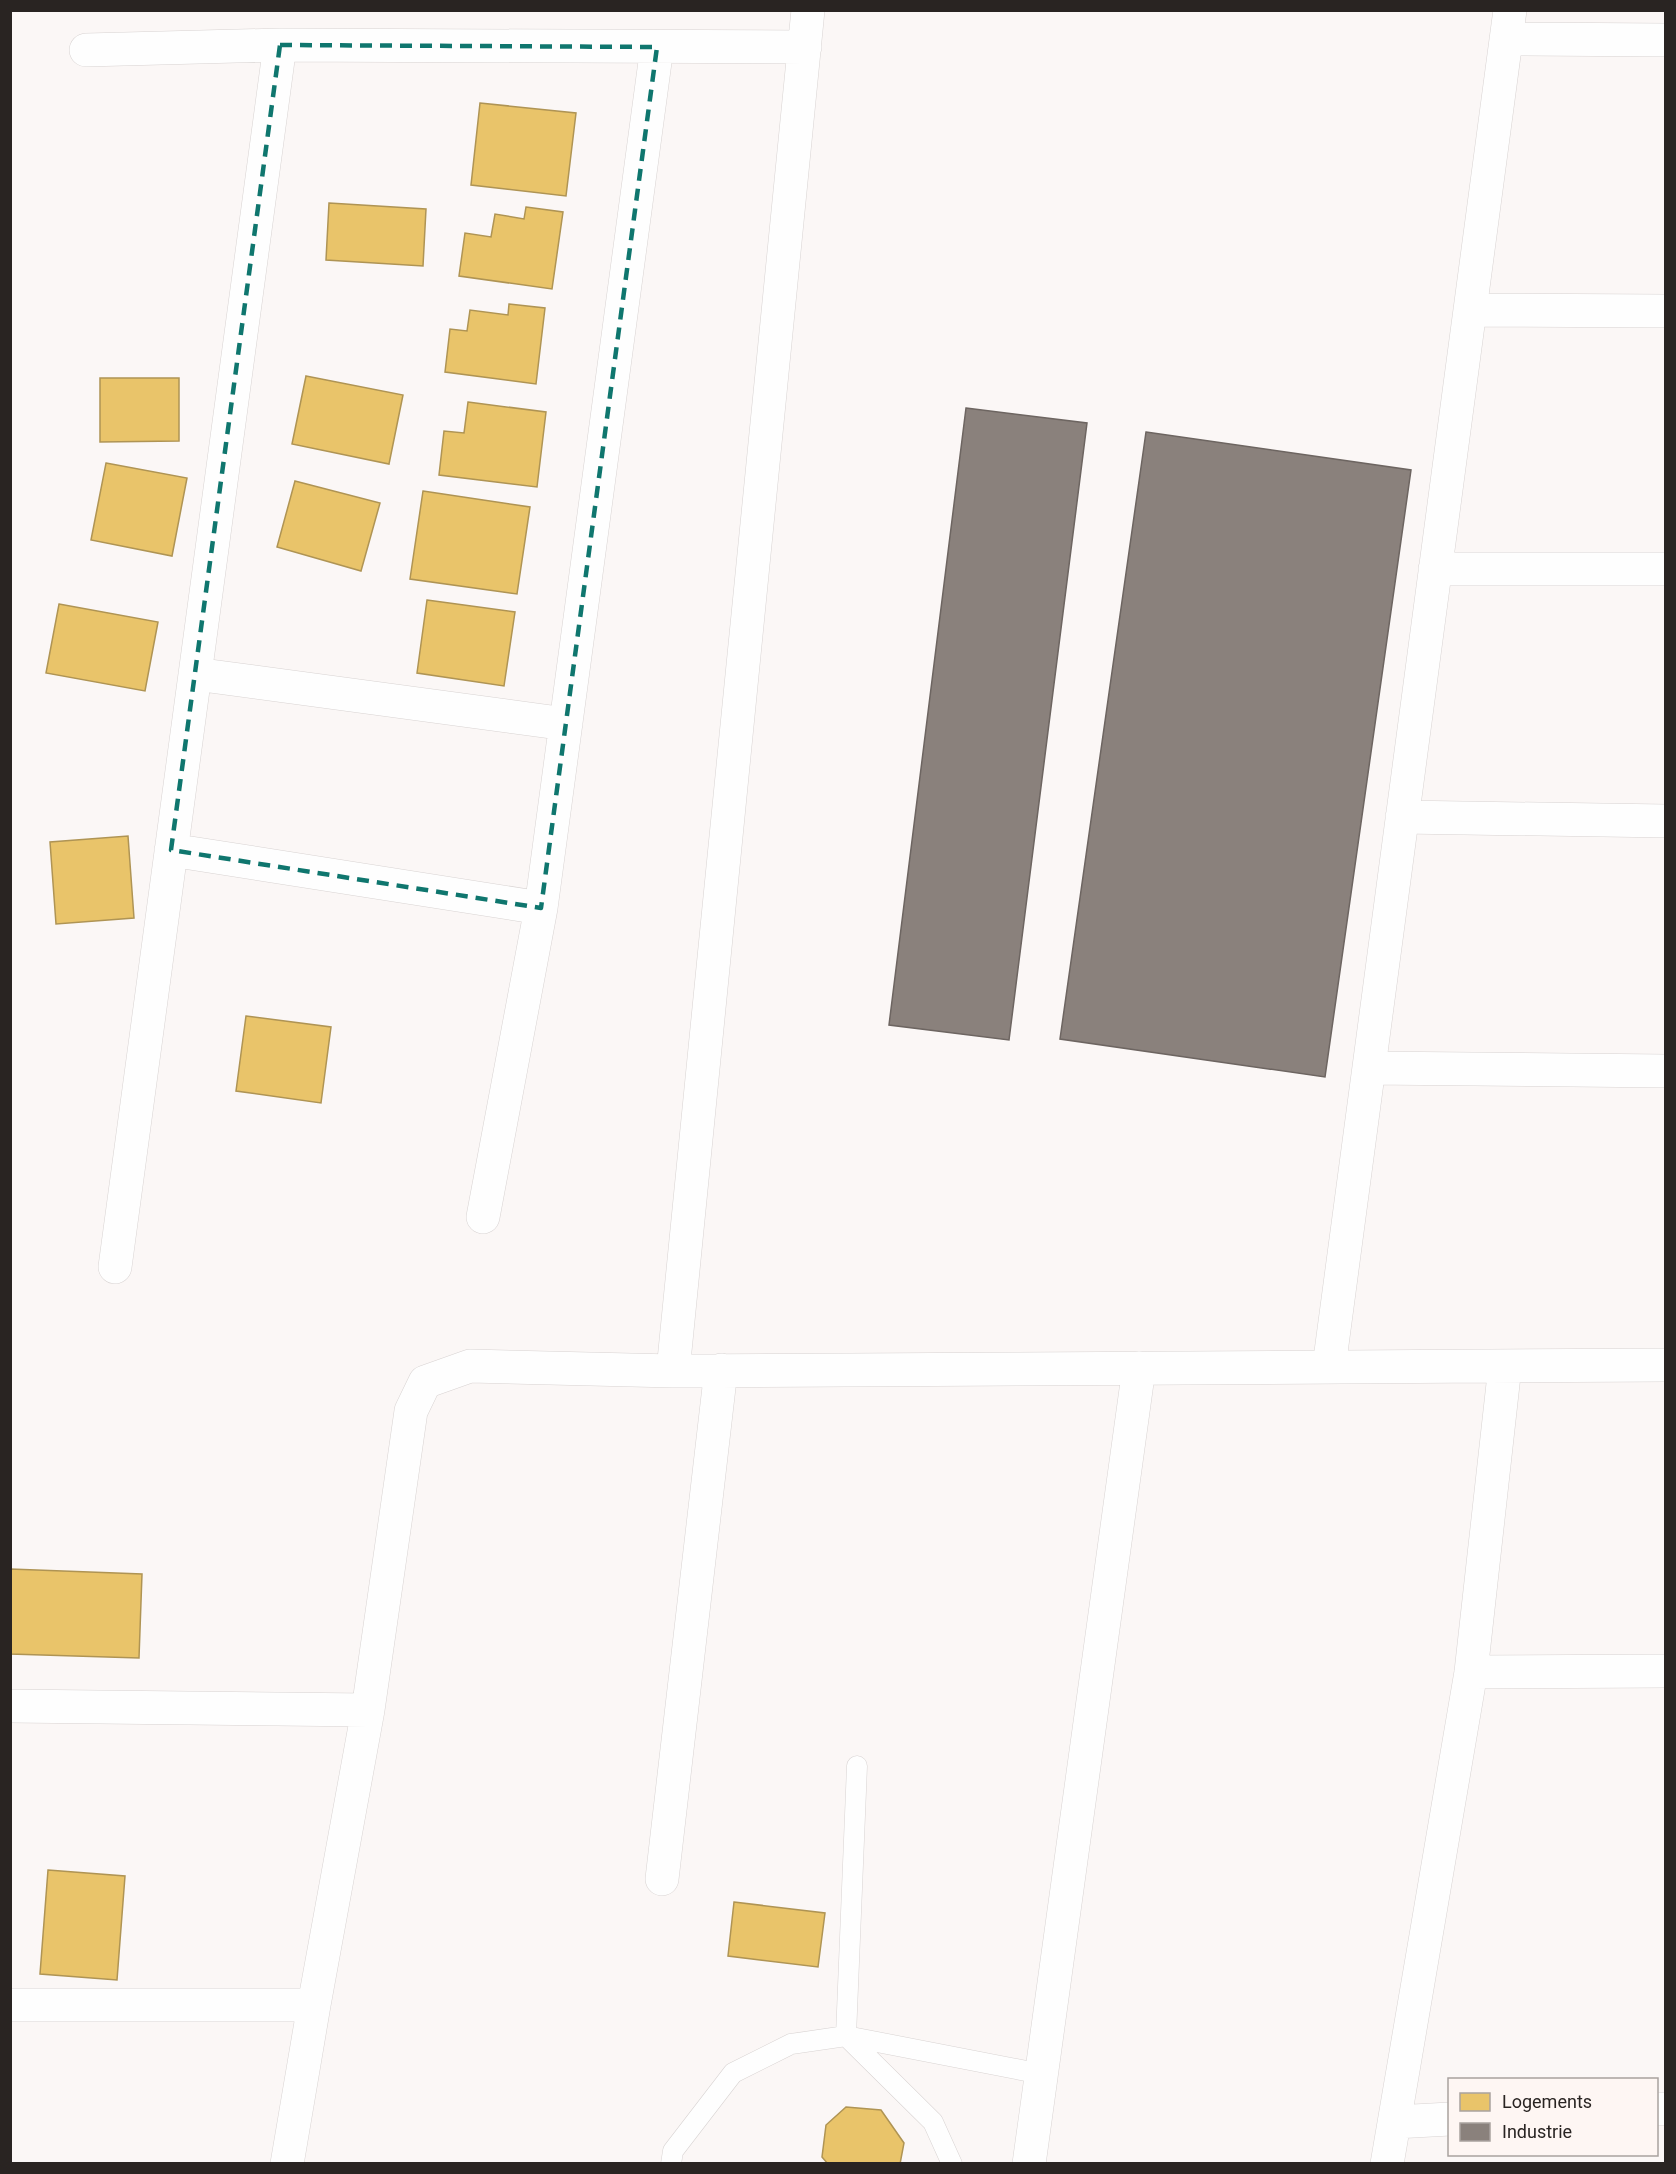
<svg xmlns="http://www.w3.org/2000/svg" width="1676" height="2174" font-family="Roboto,sans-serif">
<rect width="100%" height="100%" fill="#fbf7f6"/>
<path fill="#e9c46a" stroke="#af9454" stroke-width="1.5" d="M480,103L576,113L566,196L471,185Z
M329,203L426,209L423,266L326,260Z
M526,207L563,212L552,289L459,276L465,233L491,237L495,214L524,219Z
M509,304L545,308L536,384L445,372L450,329L467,331L470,310L508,315Z
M306,376L403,395L389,464L292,444Z
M100,378H179V441L100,442Z
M468,402L546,412L537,487L439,475L444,431L464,433Z
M106,463L187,478L172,556L91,540Z
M295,481L380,503L361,571L277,547Z
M423,491L530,507L517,594L410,579Z
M427,600L515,612L504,686L417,673Z
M59,604L158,622L145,691L46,673Z
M128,836L134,918L56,924L50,842Z
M246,1016L331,1027L321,1103L236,1091Z
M10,1569L142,1574L139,1658L10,1654Z
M48,1870L125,1876L117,1980L40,1974Z
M734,1902L825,1913L818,1967L728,1956Z
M846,2107L881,2110L904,2143L900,2164H828L822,2157L826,2125Z"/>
<path fill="#8a817c" stroke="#6d6561" stroke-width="1.5" d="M966,408L1087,423L1009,1040L889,1025Z
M1146,432L1411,470L1325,1077L1060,1039Z"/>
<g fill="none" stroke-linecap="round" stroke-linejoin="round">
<g stroke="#d8d3d2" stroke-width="21">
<path id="lane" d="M857,1766L846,2036L933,2122L952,2164
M671,2164L673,2151L733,2073L791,2044L846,2036L1042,2074"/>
</g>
<g stroke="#d8d3d2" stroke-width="34">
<path id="street" d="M1507,39L1666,40
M86,50L280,45L805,47
M1470,310L1666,311
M1435,569H1666
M195,674L566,724
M1402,817L1666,821
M171,850L541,908
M1369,1068L1666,1071
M483,1217L541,908L657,47
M115,1267L280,45
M1329,1367L1510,10
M673,1371L808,10
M1471,1672L1666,1671
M10,1706L368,1710
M662,1879L721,1370
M10,2005H314
M1656,2109H1666
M1395,2122L1450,2119
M287,2164L314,2005L368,1710L411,1411L425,1382L470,1366L673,1371L1666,1365
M1029,2164L1139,1368
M1387,2164L1471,1672L1505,1366"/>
</g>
<use href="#lane" stroke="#fefefe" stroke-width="20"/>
<use href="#street" stroke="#fefefe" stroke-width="33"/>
</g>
<path fill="none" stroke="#0f766e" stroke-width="4.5" stroke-dasharray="12 8" stroke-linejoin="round" d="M280,45L657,47L541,908L171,850Z"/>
<rect width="1676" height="2174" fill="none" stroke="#292422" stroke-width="24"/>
<rect x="1448" y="2078" width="210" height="78" fill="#fef6f3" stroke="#a9a29f" stroke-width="1.5"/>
<rect x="1460" y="2093" width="30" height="18" fill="#e9c46a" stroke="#a9a29f" stroke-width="1.5"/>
<text x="1502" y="2108" font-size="18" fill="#292422">Logements</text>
<rect x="1460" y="2123" width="30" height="18" fill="#8a817c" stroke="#a9a29f" stroke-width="1.5"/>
<text x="1502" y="2138" font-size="18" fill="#292422">Industrie</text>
</svg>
